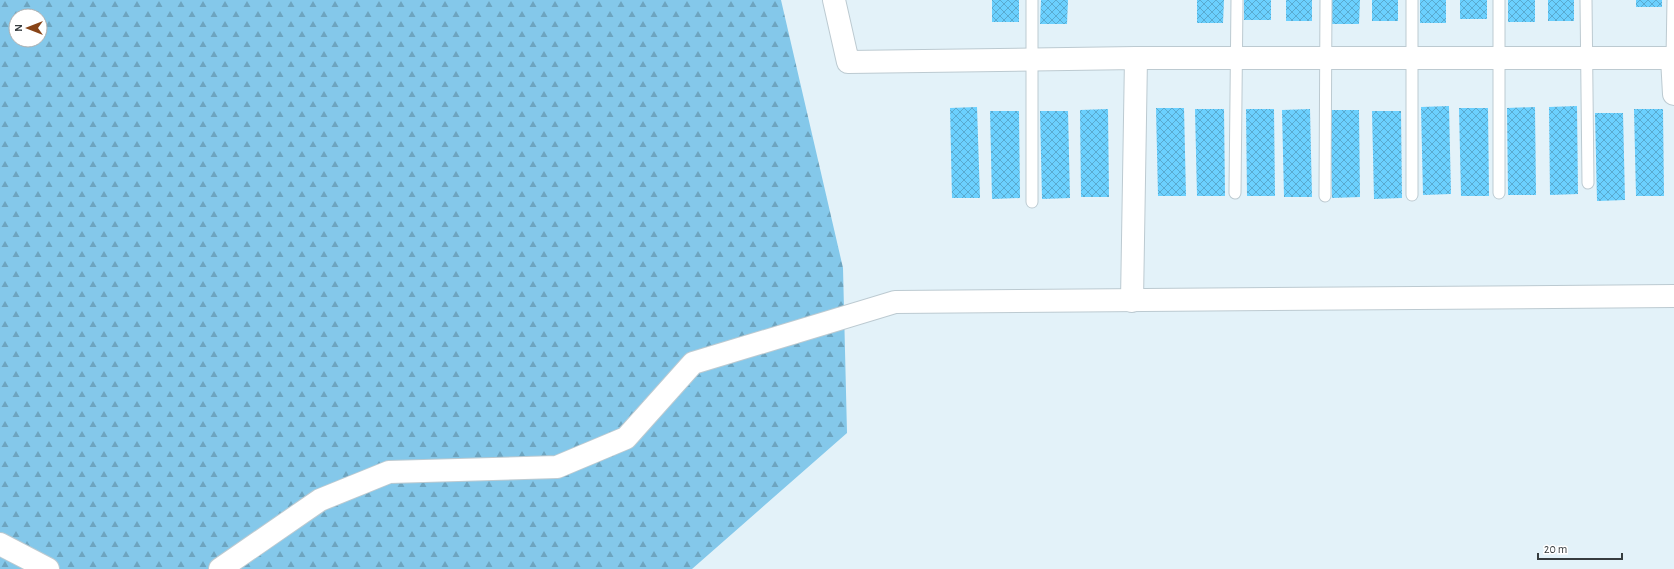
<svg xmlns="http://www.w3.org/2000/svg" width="1674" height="569" font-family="'Alegreya Sans',sans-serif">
<defs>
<pattern id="forest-firs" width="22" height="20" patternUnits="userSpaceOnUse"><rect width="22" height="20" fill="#84c8ea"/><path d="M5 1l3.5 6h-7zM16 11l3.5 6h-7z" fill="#6da4bf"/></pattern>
<pattern id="building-cross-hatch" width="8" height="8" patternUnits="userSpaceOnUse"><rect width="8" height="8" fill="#6bd0fe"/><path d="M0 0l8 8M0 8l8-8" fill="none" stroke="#59aacf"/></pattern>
</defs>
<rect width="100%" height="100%" fill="#e3f2f9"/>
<path fill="url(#forest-firs)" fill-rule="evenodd" d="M0,0H781L843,268L847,433L692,569H0ZM16,16H40V40H16Z"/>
<path fill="url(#building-cross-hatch)" d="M992,0H1019V22H992Z
M1041,0H1068L1067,24H1040Z
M1197,0H1224L1223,23H1197Z
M1244,0H1271V20H1244Z
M1286,0H1312V21H1286Z
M1332,0H1360L1359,24H1332Z
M1372,0H1398V21H1372Z
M1420,0H1446V23H1420Z
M1460,0H1487V19H1460Z
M1508,0H1535V22H1508Z
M1548,0H1574V21H1548Z
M1636,0H1662V7H1636Z
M1449,106L1451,194L1423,195L1421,107Z
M1577,106L1578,194L1550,195L1549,107Z
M977,107L980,198H952L950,108Z
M1535,107L1536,195H1508L1507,108Z
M1156,108H1184L1186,196H1158Z
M1459,108H1488L1489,196H1461Z
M1108,109L1109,197H1081L1080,110Z
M1195,109H1224L1225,196H1197Z
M1246,109H1274L1275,196H1247Z
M1310,109L1312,197H1284L1282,110Z
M1634,109H1663L1664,196H1636Z
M1330,110H1359L1360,197L1332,198Z
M990,111H1019L1020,198L992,199Z
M1040,111H1068L1070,198L1042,199Z
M1372,111H1401L1402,198L1374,199Z
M1595,113H1623L1625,200L1597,201Z"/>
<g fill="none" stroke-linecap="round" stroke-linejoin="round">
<g stroke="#bccad1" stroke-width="13">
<path id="lane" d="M1032,0V202
M1412,0V195
M1586,0L1588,183
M1672,58L1673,0
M1235,193L1237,0
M1499,193V0
M1325,196L1326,0"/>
</g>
<g stroke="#bccad1" stroke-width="24">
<path id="street" d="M834,0L848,62L1136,58H1674
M1672,58L1674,94
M1132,301L1136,58"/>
</g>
<g stroke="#bccad1" stroke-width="24">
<path id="secondary" d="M0,544L48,569
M220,569L320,500L389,472L557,467L626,438L693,363L895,302L1674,296"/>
</g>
<use href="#lane" stroke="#fff" stroke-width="11"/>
<use href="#street" stroke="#fff" stroke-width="22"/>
<use href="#secondary" stroke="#fff" stroke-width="22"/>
</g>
<g transform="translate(28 28) rotate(270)"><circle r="19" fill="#ffffff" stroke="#afb1b2"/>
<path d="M0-3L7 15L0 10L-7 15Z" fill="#884417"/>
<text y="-6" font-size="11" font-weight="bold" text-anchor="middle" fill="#363c3f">N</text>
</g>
<path d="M1538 553v6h84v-6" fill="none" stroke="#363c3f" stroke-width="2"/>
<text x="1544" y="553" font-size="12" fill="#363c3f" stroke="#ffffff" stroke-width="3" paint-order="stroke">20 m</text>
</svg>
